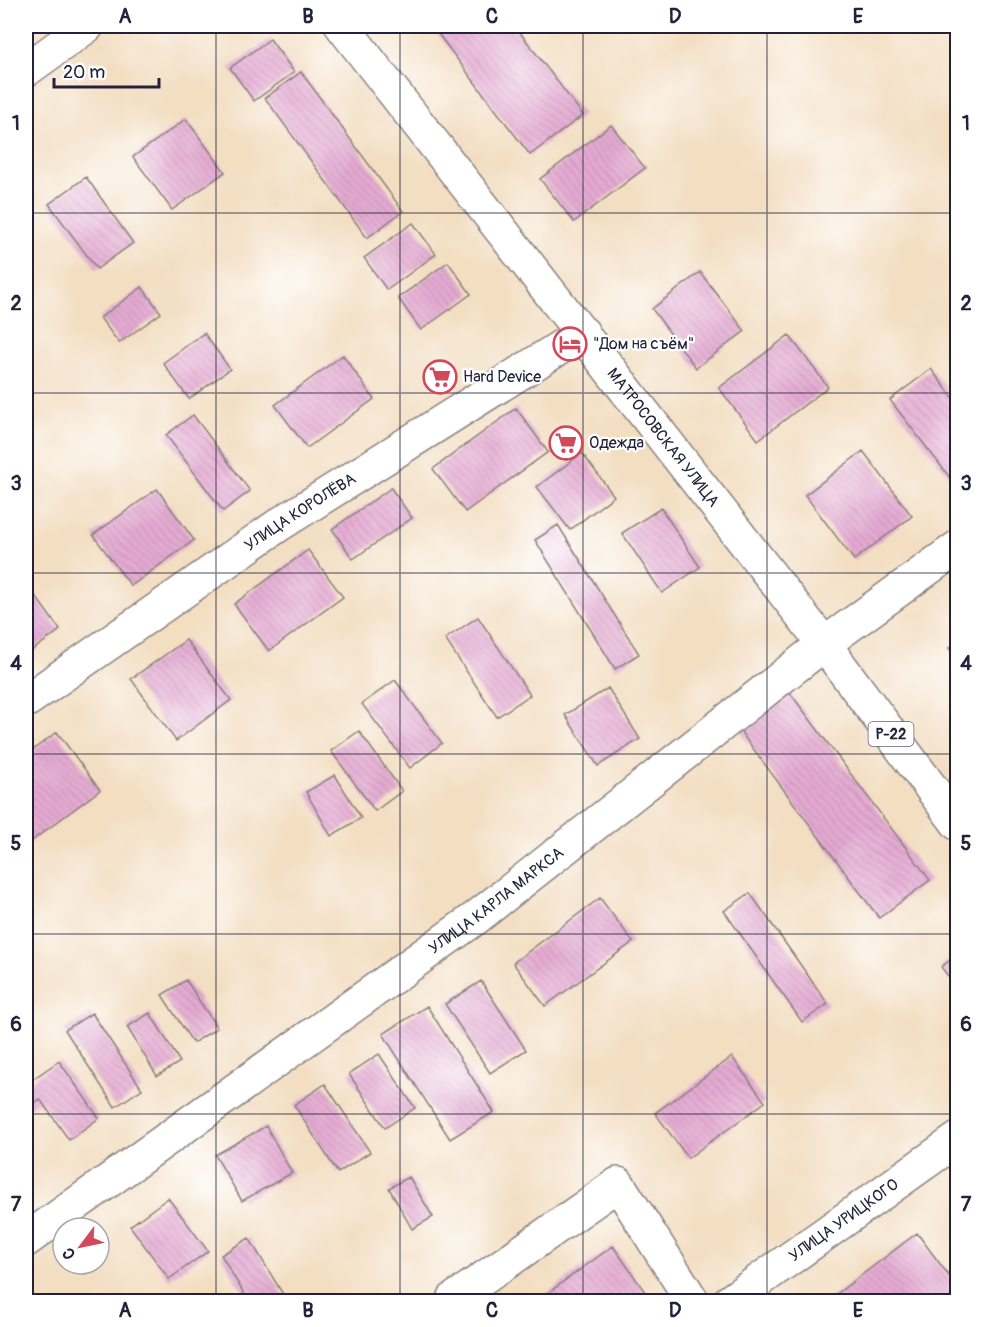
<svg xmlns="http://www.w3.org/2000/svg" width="983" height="1327" font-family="Pangolin,sans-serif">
<defs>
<pattern id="building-back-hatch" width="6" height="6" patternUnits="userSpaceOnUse" patternTransform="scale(1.5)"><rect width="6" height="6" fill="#e5aad2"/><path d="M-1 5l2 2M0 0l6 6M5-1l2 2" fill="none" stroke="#c492b5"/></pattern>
</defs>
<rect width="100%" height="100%" fill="#fff"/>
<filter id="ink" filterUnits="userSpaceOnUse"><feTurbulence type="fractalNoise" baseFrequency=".0167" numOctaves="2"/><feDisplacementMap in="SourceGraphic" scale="12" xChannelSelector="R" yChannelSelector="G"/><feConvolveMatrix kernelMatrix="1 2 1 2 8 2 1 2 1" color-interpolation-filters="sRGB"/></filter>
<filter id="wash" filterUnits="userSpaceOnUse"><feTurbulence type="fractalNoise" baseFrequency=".008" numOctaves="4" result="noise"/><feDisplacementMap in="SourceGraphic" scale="24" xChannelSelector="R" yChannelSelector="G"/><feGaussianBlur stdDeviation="1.35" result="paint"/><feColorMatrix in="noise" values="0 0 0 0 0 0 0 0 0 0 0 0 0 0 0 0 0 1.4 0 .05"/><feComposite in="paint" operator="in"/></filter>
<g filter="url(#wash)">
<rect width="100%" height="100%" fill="#f3dec2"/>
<g id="blocks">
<path fill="url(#building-back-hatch)" d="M432,26H515L583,115L530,155Z
M270,39L294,72L254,101L230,68Z
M301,72L403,211L367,238L265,98Z
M186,119L225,172L172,210L133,157Z
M611,125L645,168L574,222L540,179Z
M86,177L133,243L97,269L49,204Z
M413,223L436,254L387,290L364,258Z
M448,262L471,294L421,330L398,298Z
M700,272L745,331L696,368L652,309Z
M142,287L161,313L119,343L100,318Z
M204,333L230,369L189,399L163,363Z
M789,335L828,387L758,440L719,388Z
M343,355L374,399L307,448L275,405Z
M931,369L958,404V475L951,479L890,400Z
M516,408L548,452L465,512L433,469Z
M193,415L250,491L223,511L166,435Z
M863,451L912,516L854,560L805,495Z
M582,453L614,496L570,530L537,487Z
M391,488L412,518L353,559L332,529Z
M157,489L194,540L131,586L93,535Z
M661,508L700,567L662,593L622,533Z
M558,525L639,654L615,669L535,540Z
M308,550L343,597L269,651L234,604Z
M26,583L60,630L26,655Z
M478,617L530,695L497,717L445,639Z
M186,640L231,700L176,741L131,679Z
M958,643V660L949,648Z
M773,670L930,880L879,918L723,708Z
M395,680L442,743L410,768L362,704Z
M608,688L640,739L598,766L565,715Z
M359,731L402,791L375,811L331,751Z
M57,732L100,790L26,845V755Z
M335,775L361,818L331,836L306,792Z
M750,893L828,1004L802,1022L724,911Z
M600,898L633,942L545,1006L513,963Z
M958,954V989L941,967Z
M186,980L217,1028L193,1043L162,995Z
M481,981L526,1050L490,1073L445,1004Z
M427,1006L494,1112L450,1139L383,1034Z
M92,1013L142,1089L115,1107L65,1030Z
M150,1013L180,1062L157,1076L127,1027Z
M379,1054L415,1108L385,1128L349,1074Z
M732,1057L765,1102L688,1158L655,1113Z
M59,1061L99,1118L69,1140L40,1099L26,1110V1084Z
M325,1084L370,1152L338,1173L294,1105Z
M266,1126L292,1173L242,1201L215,1155Z
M409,1177L433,1217L412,1229L389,1188Z
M168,1198L208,1251L169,1279L130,1226Z
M917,1233L958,1288V1292L944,1302H826Z
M249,1238L284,1296L275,1302H249L221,1255Z
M613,1246L650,1299L646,1302H535Z"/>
</g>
</g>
<g filter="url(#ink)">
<use href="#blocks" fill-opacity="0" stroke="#8a807e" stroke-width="1.5"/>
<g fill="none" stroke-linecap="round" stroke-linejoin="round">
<g stroke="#8a807e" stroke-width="36">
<g id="minor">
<path d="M26,70L87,26"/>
<path id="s1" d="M26,701L280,524L583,333"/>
<path id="s2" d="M26,1240L477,917L824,644L958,547"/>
<path d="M454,1299L618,1184L693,1302"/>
<path id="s3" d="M729,1302L958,1139"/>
</g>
</g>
<g stroke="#8a807e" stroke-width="36">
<g id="highway">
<path id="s4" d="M342,26L824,644L958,824"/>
</g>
</g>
<use href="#minor" stroke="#fff" stroke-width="33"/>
<use href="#highway" stroke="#fff" stroke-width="33"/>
</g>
</g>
<path fill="none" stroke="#22223b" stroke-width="1.5" stroke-opacity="0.55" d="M216,26V1302M400,26V1302M583,26V1302M767,26V1302M26,213H958M26,393H958M26,573H958M26,754H958M26,934H958M26,1114H958"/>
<defs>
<g id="hotel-ring" transform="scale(1.725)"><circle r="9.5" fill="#fff" stroke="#d1495b" stroke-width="1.5"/><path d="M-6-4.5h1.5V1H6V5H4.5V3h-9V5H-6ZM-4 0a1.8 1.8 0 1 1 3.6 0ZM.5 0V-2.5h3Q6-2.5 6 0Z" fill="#d1495b"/></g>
<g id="supermarket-ring" transform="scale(1.725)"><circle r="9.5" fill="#fff" stroke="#d1495b" stroke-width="1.5"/><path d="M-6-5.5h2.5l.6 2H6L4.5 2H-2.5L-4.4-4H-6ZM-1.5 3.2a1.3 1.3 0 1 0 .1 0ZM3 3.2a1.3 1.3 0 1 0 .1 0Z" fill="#d1495b"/></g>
</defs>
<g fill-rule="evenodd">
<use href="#hotel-ring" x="570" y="344"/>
<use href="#supermarket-ring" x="440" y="377"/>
<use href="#supermarket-ring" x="566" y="443"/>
</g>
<g text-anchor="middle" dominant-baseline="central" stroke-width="4.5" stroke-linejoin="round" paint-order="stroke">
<rect fill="#fff" stroke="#646476" stroke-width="1.5" x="868.5" y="722" width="45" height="24" rx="4.5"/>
<g font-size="15" font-weight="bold" fill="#22223b">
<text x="891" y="734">Р-22</text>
</g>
<g font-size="16" fill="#22223b" stroke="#fff" text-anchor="start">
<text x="593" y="344">"Дом на съём"</text>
<text x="463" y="377">Hard Device</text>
<text x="589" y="443">Одежда</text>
</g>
<g font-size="16" fill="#22223b" stroke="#fff">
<text stroke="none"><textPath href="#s4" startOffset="522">МАТРОСОВСКАЯ УЛИЦА</textPath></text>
<text stroke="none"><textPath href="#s1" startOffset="333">УЛИЦА КОРОЛЁВА</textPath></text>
<text stroke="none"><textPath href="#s2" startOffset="580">УЛИЦА КАРЛА МАРКСА</textPath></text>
<text stroke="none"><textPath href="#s3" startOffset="141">УЛИЦА УРИЦКОГО</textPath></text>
</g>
</g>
<rect width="983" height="1327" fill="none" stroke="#fff" stroke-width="66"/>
<g transform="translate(81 1246) rotate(238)"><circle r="28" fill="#ffffff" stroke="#a7a7b1" stroke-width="1.5"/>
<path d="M0-4.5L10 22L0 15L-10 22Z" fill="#d1495b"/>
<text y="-9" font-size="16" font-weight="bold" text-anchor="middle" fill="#22223b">С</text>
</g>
<path d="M54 78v9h105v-9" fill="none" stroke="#22223b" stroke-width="3"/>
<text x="63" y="78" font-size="18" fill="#22223b" stroke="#ffffff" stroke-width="4.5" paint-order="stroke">20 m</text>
<rect x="33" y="33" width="917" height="1261" fill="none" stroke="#22223b" stroke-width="2"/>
<g font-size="20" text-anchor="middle" font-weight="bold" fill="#22223b">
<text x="125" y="23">A</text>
<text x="308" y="23">B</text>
<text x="492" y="23">C</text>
<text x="675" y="23">D</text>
<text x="858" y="23">E</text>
<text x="16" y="130">1</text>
<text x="966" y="130">1</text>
<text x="16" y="310">2</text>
<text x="966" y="310">2</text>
<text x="16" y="490">3</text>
<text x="966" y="490">3</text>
<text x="16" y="670">4</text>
<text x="966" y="670">4</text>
<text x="16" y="850">5</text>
<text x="966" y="850">5</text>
<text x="16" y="1031">6</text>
<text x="966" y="1031">6</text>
<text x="16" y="1211">7</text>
<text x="966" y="1211">7</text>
<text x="125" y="1317">A</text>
<text x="308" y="1317">B</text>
<text x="492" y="1317">C</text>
<text x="675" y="1317">D</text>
<text x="858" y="1317">E</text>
</g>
</svg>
